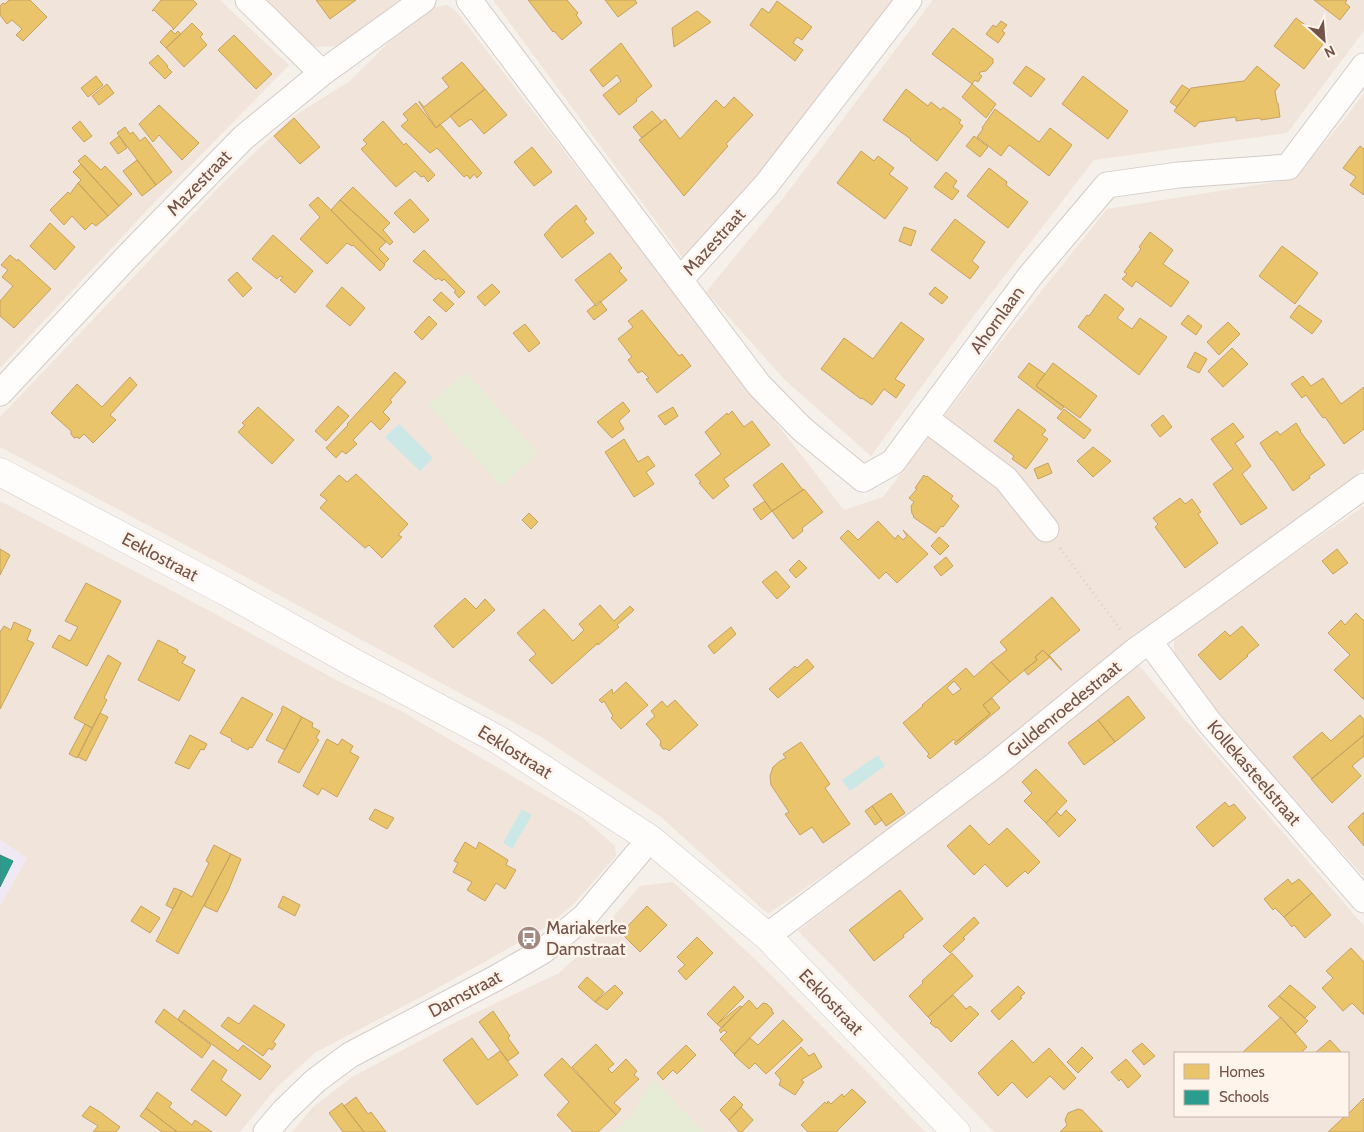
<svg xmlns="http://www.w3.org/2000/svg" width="1364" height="1132" font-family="Cabin,sans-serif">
<rect width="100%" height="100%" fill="#f6f0ea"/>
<path fill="#f1e4da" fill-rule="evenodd" d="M0,0H220L289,65L151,206L0,368Z
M268,0H399L340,46L314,47Z
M493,0H896L799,128L685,261Z
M933,0H1364V31L1287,133L1094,160L965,327L871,456L785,380L706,292L784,197Z
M448,5L457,12L537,116L844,510L883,497L996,348L1107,209L1293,179L1343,121L1364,93V469L1263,548L945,792L768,914L661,817L543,738L231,569L0,447V417L223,183L291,118L350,81L389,42L434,7Z
M0,501L180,595L338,681L401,711L582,817L615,846L616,856L573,905L543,929L425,995L316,1052L276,1088L240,1132H0V906L27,858L0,840Z
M1364,506V877L1319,827L1192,683L1174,656V636Z
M1137,663L1183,717L1364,926V1132H994L798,931L927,831ZM1175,1053H1348V1116H1175Z
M673,882L762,966L869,1074L925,1132H292L313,1107L352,1077L450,1025L559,973L587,947L640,886Z"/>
<path fill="#f0e8f2" d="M0,840L27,858L0,906Z"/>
<path fill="#e6ecd5" d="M466,372L538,453L501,486L428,405Z
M653,1079L704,1132H613L630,1117Z"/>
<path fill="#cbe8e6" d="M399,424L433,458L420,471L385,437Z
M878,755L885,766L850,791L842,780Z
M522,809L532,815L512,849L503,843Z"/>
<path fill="#e9c46a" stroke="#c6a260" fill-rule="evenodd" d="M9,0H30L47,17L23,41L16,35L22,29L12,20L7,24L0,15V6L3,3L5,4Z
M161,0H193L197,4L173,30V28L154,10L152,11Z
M316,0H356L330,19Z
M528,0H567L578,13L576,15L582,23L562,40L554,31L553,32Z
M605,0H635L637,3L618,17Z
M1314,0H1347L1345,3L1350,7L1340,20Z
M777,1L812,27L802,40L797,37L793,43L803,50L795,61L750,25L762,8L769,13Z
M697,11L711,22L674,47L672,28Z
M1296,18L1326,40L1304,69L1274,46Z
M1001,21L1007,25L1002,31L1005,33L998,43L986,34L993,25L996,27Z
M192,23L203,34L200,37L207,45L184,67L166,48Z
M953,28L993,59V63L986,71L980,72L979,74L982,76L978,82L975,80L972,84L932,54Z
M171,30L175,34L178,31L181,34L166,48L160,42Z
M234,35L272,74L256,89L218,50Z
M621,43L652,86L636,99L637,101L619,115L603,95L621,81L617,75L603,87L590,70Z
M158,55L168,66L167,67L172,72L165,79L149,63Z
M462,62L485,89L436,128L419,102V101L424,107L449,87L442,78Z
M1026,66L1045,79L1031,97L1013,83Z
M1257,66L1280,85L1275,91L1277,103H1278L1280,117L1261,120L1260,118L1236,121V117L1199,122L1195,127L1174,111L1191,88L1244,81Z
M96,76L103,85L88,97L81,88Z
M1083,76L1128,111L1108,139L1062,104Z
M107,84L114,93L99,105L92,96Z
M972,84L996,104L986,118L962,97Z
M1182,85L1190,90L1177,107L1170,102Z
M485,89L507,115L484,134L471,119L459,127L450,116Z
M906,89L928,106L931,102L941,110L943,107L961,120L959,123L963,126L937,161L910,140L911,139L883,120Z
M734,97L753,115L726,144L728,146L684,196L639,140L665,119L680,139L716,100L724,108Z
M416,103L436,128L440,124L482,173L477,178L474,174L470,179L467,175L464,177L437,148L430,153L401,126L408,120L403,114Z
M159,105L199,143L182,160L159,135L153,142L139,124Z
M995,109L1039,142L1050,128L1072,145L1049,176L1009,145L1001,156L977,137L983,129L982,128Z
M652,111L662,122L642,138L633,127Z
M294,118L320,147L300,164L274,136Z
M80,121L92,136L84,142L72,128Z
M383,121L404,145L406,143L435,175L428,182L424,176L421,177L415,171L396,187L361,149L367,144L363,140Z
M125,127L130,134L133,132L140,141L145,137L172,172L156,185L117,133Z
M119,136L127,148L118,154L110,143Z
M974,136L988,147L980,157L966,146Z
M1360,146L1364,149V195L1350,185L1356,177L1343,168Z
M532,147L552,172L534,186L514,162Z
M861,151L874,161L878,156L894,168L889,174L908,188L885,219L837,183Z
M85,155L101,170L105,166L132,194L119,206L78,161Z
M137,160L156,185L142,196L123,171Z
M81,164L119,206L108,216L78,183L81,180L73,172Z
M989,168L1007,182L1006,185L1028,202L1008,228L967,196Z
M946,172L957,181L953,187L959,191L952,200L934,187Z
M78,183L108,216L96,226L92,223L85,230L72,216L64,225L50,210L68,192L70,194Z
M353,187L390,223L383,230L393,242L390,245L340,200Z
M318,197L385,265L380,271L353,245L352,246L347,243L327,264L300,239L320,217L309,205Z
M410,199L429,220L414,233L394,213Z
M340,200L386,242L379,249L389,259L384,264L331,210Z
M576,205L587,219L584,221L594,233L562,258L544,235L555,223Z
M955,219L985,242L972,261L979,267L970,279L931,250Z
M50,223L75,247L55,270L30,246Z
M904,227L916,231L911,246L899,241Z
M1150,232L1173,250L1163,264L1189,282L1171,307L1136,281L1132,287L1122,279L1127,274L1124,272L1141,249L1139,247Z
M273,235L313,271L295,293L280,280L283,277L280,276L277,279L252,259Z
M1282,246L1318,273L1295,304L1259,276Z
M424,250L465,292L459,298L454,292L456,291L444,279L442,281L438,278L436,280L413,261Z
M610,253L622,268L619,271L627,280L596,306L575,280Z
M10,255L17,261L18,259L51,289L14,328L0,316V301L13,286L2,277L8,270L1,265Z
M237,272L252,288L243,297L228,280Z
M492,284L500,292L485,306L477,297Z
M342,287L365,308L350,326L326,306Z
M935,287L948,297L942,304L929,294Z
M441,292L454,304L446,312L433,300Z
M1105,294L1124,309L1117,318L1132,329L1140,318L1167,337L1139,375L1078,327L1087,315L1089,316Z
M600,301L607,310L594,320L587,311Z
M1299,305L1322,321L1312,334L1290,317Z
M642,310L679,356L682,354L691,366L657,393L646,379L649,378L642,371L638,373L628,360L632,357L618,339L633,327L628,321Z
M1188,315L1202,326L1196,335L1181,324Z
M429,316L437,324L422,340L414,332Z
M901,322L924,339L895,379L905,385L896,398L884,389L872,405L862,398L861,399L821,369L844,338L873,359Z
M1228,322L1240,334L1219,355L1207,342Z
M525,324L540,343L529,352L513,333Z
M1232,348L1248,364L1223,387L1208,371Z
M1195,352L1207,359L1199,373L1187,367Z
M1029,363L1045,374L1036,386L1064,407L1061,410L1018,377Z
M1053,363L1097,396L1080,418L1036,386Z
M395,372L406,382L390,400L392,402L383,412L390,419L380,430L371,421L353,440L357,444L346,454L342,451L336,458L326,448L348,425L347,424Z
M1303,376L1311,386L1323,378L1341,404L1364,387V429L1344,444L1325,417L1323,418L1306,395L1302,398L1291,384Z
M130,377L137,385L110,415L116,420L93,443L84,434L79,439L78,437L74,438L71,434V431L51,413L77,384L102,407Z
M623,402L630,411L619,421L624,429L612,438L597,422Z
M338,406L349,416L326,441L315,431Z
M258,407L294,440L272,464L238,432L245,425L242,423Z
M673,407L678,416L665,425L658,416Z
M1018,409L1046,430L1042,435L1048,439L1026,469L1012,459L1014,456L994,441Z
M1064,409L1091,430L1084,439L1057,418Z
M732,411L744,427L752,421L770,445L724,479L729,486L713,499L699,483L701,482L695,475L721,454L705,432L727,413L728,415Z
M1163,415L1172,427L1160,437L1151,425Z
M1233,423L1244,437L1235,443L1251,466L1242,474L1267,508L1241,525L1213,484L1233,469L1211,439Z
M1296,423L1301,431H1300L1325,465L1309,476L1310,478L1293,491L1272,460H1271L1260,443L1277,431L1280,435Z
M624,439L638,462L648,456L655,466L646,472L654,484L634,497L605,452Z
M1093,447L1111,461L1093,477L1077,461Z
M782,463L803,490L772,511L753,485Z
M1048,463L1052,473L1038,479L1034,469Z
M356,474L408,524L398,535L402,537L382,558L369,545L365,548L320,508L327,500L320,495L339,475L347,482Z
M924,475L926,477L927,476L953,496L951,499L959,506L943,527L941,526L936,533L913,517L914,516L912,514L911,506L914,502L909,498L917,489L915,488Z
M804,489L823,512L802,528L803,531L793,539L772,511Z
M1180,498L1185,504L1192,499L1201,512L1198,514L1218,543L1185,568L1155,527L1158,524L1153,518Z
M765,501L772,511L761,520L753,509Z
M529,513L538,522L531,529L522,520Z
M878,521L895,539L898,535L903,540L907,536L903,530L928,554L897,583L886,572L879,579L840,538L848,530L858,540Z
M939,537L949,546L940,555L931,546Z
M0,549L10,555L0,575Z
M1337,549L1348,563L1333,574L1322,561Z
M946,557L953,566L941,576L934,567Z
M799,560L807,568L796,578L789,570Z
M776,571L790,587L777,599L762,582Z
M86,583L121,601L87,666L52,647L59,635L70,641L78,627L65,621Z
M1052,597L1080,630L1049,655L1062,670H1061L1043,650L1035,657L1037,660L1010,682L991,662L1007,650L1000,642Z
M465,598L476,609L485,599L495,610L453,648L434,626Z
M600,605L614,621L630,606L634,610L617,625L619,627L598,645V643L552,684L529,660L536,654L517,633L544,609L573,641L584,630L579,624Z
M1356,613L1364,621V700L1334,670L1350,655L1328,633L1341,620L1345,625Z
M14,622L31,630L27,640L34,643L0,709V632L4,626L11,630Z
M1242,626L1259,645L1247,655L1248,656L1220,680L1198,655L1225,631L1230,636Z
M731,627L736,634L714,654L708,646Z
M158,640L178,650L177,652L186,657L182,663L195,670L179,701L138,680Z
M1043,650L1050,657L1028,675L1024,670L1037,660L1035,657Z
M108,655L121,663L104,698L107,700L92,728L74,718Z
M807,659L814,667L778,698L769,689L795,666L797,668Z
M991,662L1010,682L983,705L990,714L956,742L954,739L930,759L927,756L929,754L903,723L923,706L922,705L966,668L974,677ZM954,681L961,689L953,695L947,688Z
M626,682L648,705L621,729L611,718L613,716L604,701L602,703L599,700L612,689L613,694Z
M1128,696L1145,718L1115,742L1098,720Z
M242,697L273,714L252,748L249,747L248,750L231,741L232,739L220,733Z
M992,698L1000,708L956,745L954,743L956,742L990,714L983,705Z
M675,700L698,725L669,751L667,749H663L660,745L661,741L646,724L655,716L651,711L662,701L667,707Z
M283,706L302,717L285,750L266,740L282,710L281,709Z
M100,713L108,717L86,761L78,757Z
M1360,715L1364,720V735L1312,779L1293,757L1322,732L1331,741Z
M302,717L313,723L312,727L320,731L316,738L319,740L299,773L278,762Z
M1098,720L1115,742L1084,765L1068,743Z
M85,724L92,728L77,758L69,754Z
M190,735L207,744L204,750L201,749L189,769L175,763Z
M1364,735V756L1352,766L1361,776L1332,803L1311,779Z
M327,739L338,745L342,739L353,746L350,752L359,757L337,797L322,788L318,795L303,786Z
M801,742L830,784L825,788L850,824L823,843L812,827L800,835L785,814L789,812L771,785L770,776L773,767L780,761L786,758L783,754Z
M1036,769L1067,801L1046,823L1024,801L1032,793L1022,782Z
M891,793L905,813L886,826L872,806Z
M1225,802L1229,807L1234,804L1246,818L1213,847L1196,827Z
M872,806L882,820L875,825L865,811Z
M375,809L394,818L387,829L369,819Z
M1066,810L1076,820L1059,837L1046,823L1057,812L1061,816Z
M1364,812V846L1348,827Z
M970,825L989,845L1007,828L1040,862L1028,874L1025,871L1007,887L985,864L974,875L947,846Z
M465,842L476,849L479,842L508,860L506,865L516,870L505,889L496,883L485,901L467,890L472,882L453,872L458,863L454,861Z
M214,845L231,854L178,954L156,941L182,891L192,897L209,863L206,861Z
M231,854L241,859L228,891L217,912L204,906Z
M1288,879L1292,884L1299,879L1312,893L1284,917L1275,908L1273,910L1264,899Z
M174,888L182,891L173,909L166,905Z
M900,890L923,919L903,935L904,937L874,961L849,930Z
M1312,893L1331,915L1305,938L1294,925L1292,927L1284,917Z
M283,896L300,905L295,916L278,907Z
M141,906L160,918L150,933L131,921Z
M647,906L667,925L640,952L621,933Z
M974,917L979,923L963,938L965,939L950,953L943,946Z
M697,937L713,953L686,980L678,971L685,965L677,957Z
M1351,948L1364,962V1015L1352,1003L1343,1011L1322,988L1333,978L1326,971Z
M952,953L973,976L928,1017L909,996L923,983L922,981Z
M587,977L604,992L595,1002L578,987Z
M615,985L623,993L607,1010L595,1002Z
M1290,985L1316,1007L1305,1018L1279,996Z
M734,986L744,997L717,1024L707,1014Z
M1018,986L1025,993L1020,997L1022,998L999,1020L991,1011Z
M953,995L966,1009L970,1006L979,1014L951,1042L937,1027L936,1028L930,1023L932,1021L928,1017Z
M1279,996L1308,1021L1296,1033L1268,1006Z
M749,1000L757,1009L763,1003L767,1004L772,1009V1012L774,1013L734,1054L720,1039L727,1032L724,1030L721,1033L719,1030Z
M254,1005L285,1025L273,1042L276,1044L272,1050L269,1048L263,1056L221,1026L228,1017L239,1024Z
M740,1006L742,1007L722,1028L717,1024Z
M164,1009L211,1045L202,1058L155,1022Z
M184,1010L238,1051L243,1045L271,1066L260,1080L178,1019Z
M493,1011L510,1036L508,1038L519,1053L508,1061L479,1022Z
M1281,1017L1307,1047L1301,1053H1244L1243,1052Z
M783,1020L803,1040L766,1074L755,1063L749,1069L734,1055L750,1038L758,1045Z
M472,1038L488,1060L500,1051L518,1075L477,1105L443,1060Z
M1012,1040L1033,1063L1049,1048L1076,1078L1064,1090L1050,1076L1027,1098L1012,1082L998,1096L978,1073Z
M1330,1040L1342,1053H1315Z
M1142,1043L1155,1056L1144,1065L1132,1051Z
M596,1044L614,1064L608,1069L612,1073L626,1059L637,1071L634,1075L639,1079L614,1103L621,1109L616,1115L572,1067Z
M686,1045L696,1055L677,1074L673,1070L663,1080L657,1073Z
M801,1047L809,1056L814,1053L822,1067L801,1080L804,1082L795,1095L779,1085L781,1080L775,1073Z
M1082,1047L1093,1058L1078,1073L1067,1062Z
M562,1058L616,1115L598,1132H573L557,1115L569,1102L544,1075Z
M1126,1059L1141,1076L1128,1088L1121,1079L1119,1081L1111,1072Z
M213,1060L227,1070L221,1080L241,1095L226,1116L191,1090Z
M852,1089L866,1102L836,1132H808L801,1125L825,1102L827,1104L828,1101L831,1104L842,1094L844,1097Z
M157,1092L172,1103L169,1107L192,1125L195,1120L212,1132H177L146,1108Z
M734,1096L743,1105L729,1120L720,1110Z
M356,1097L368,1114L371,1112L386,1132H364L344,1106Z
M1364,1098V1132H1328L1345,1116H1348V1114Z
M342,1103L344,1106L364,1132H343L329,1113Z
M90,1106L100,1112L120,1127L116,1132H93L98,1126L82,1116Z
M741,1107L753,1120L742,1132H739L729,1120Z
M146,1108L177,1132H162L140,1116Z
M1078,1109L1082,1110L1103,1132H1060L1067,1125L1065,1120L1068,1113Z"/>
<path fill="#2a9d8f" stroke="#40877a" d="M0,855L13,861L0,887Z"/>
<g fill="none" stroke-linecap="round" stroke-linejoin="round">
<g stroke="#d4cbc7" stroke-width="27">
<path id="street" d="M248,0L322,73
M469,0L759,385L802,429L863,479L893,462L1030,276L1107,185L1178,175L1288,167L1364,66
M680,280L766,185L909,0
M0,393L126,258L243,138L322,73L423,0
M925,418L1006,479L1046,529
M1149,641L1209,722L1364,900
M767,936L995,765L1135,651L1211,597L1364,486
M266,1132L284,1111L315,1081L350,1055L496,978L543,951L585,916L650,839"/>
</g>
<g stroke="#d5cbc6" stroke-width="29">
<path id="secondary" d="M0,472L227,592L354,663L497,739L650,839L767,936L956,1132"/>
</g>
<path stroke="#dad0ce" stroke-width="3" stroke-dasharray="1 4" stroke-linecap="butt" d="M1060,548L1122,632"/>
<use href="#street" stroke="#fefdfc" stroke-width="25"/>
<use href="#secondary" stroke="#fefdfc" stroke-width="28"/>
</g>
<defs>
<g id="bus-disc" transform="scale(1.25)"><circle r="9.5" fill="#a28a82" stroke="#fff4eb"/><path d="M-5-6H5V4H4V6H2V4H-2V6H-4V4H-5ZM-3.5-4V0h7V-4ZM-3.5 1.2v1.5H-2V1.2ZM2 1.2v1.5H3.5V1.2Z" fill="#fff"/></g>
</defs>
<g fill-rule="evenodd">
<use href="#bus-disc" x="529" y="938"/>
</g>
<g text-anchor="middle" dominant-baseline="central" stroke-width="5" stroke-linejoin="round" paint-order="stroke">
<g font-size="18" fill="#74534a" stroke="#fff4eb">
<text transform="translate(199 183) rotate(-46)">Mazestraat</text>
<text transform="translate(714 242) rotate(-48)">Mazestraat</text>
<text transform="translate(997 320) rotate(-54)">Ahornlaan</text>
<text transform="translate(160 557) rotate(28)">Eeklostraat</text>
<text transform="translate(1064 709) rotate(-39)">Guldenroedestraat</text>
<text transform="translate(515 752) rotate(32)">Eeklostraat</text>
<text transform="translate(1254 773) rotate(49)">Kollekasteelstraat</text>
<text transform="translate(465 994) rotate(-28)">Damstraat</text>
<text transform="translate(831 1002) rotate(46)">Eeklostraat</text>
</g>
<g font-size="18" fill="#74534a" stroke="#fff4eb" text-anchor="start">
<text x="546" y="928">Mariakerke<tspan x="546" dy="21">Damstraat</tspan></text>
</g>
</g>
<rect x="1174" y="1052" width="175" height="65" fill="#fff4eb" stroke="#c7b4ab"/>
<rect x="1184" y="1064" width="25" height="15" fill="#e9c46a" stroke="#c7b4ab"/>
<text x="1219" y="1077" font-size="15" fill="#74534a">Homes</text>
<rect x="1184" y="1090" width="25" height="15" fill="#2a9d8f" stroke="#c7b4ab"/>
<text x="1219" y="1102" font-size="15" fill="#74534a">Schools</text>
<g transform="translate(1324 40) rotate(154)" stroke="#fff4eb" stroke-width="4" paint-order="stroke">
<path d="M0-4L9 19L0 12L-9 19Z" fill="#74534a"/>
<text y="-8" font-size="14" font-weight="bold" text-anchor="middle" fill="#74534a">N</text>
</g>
</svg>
